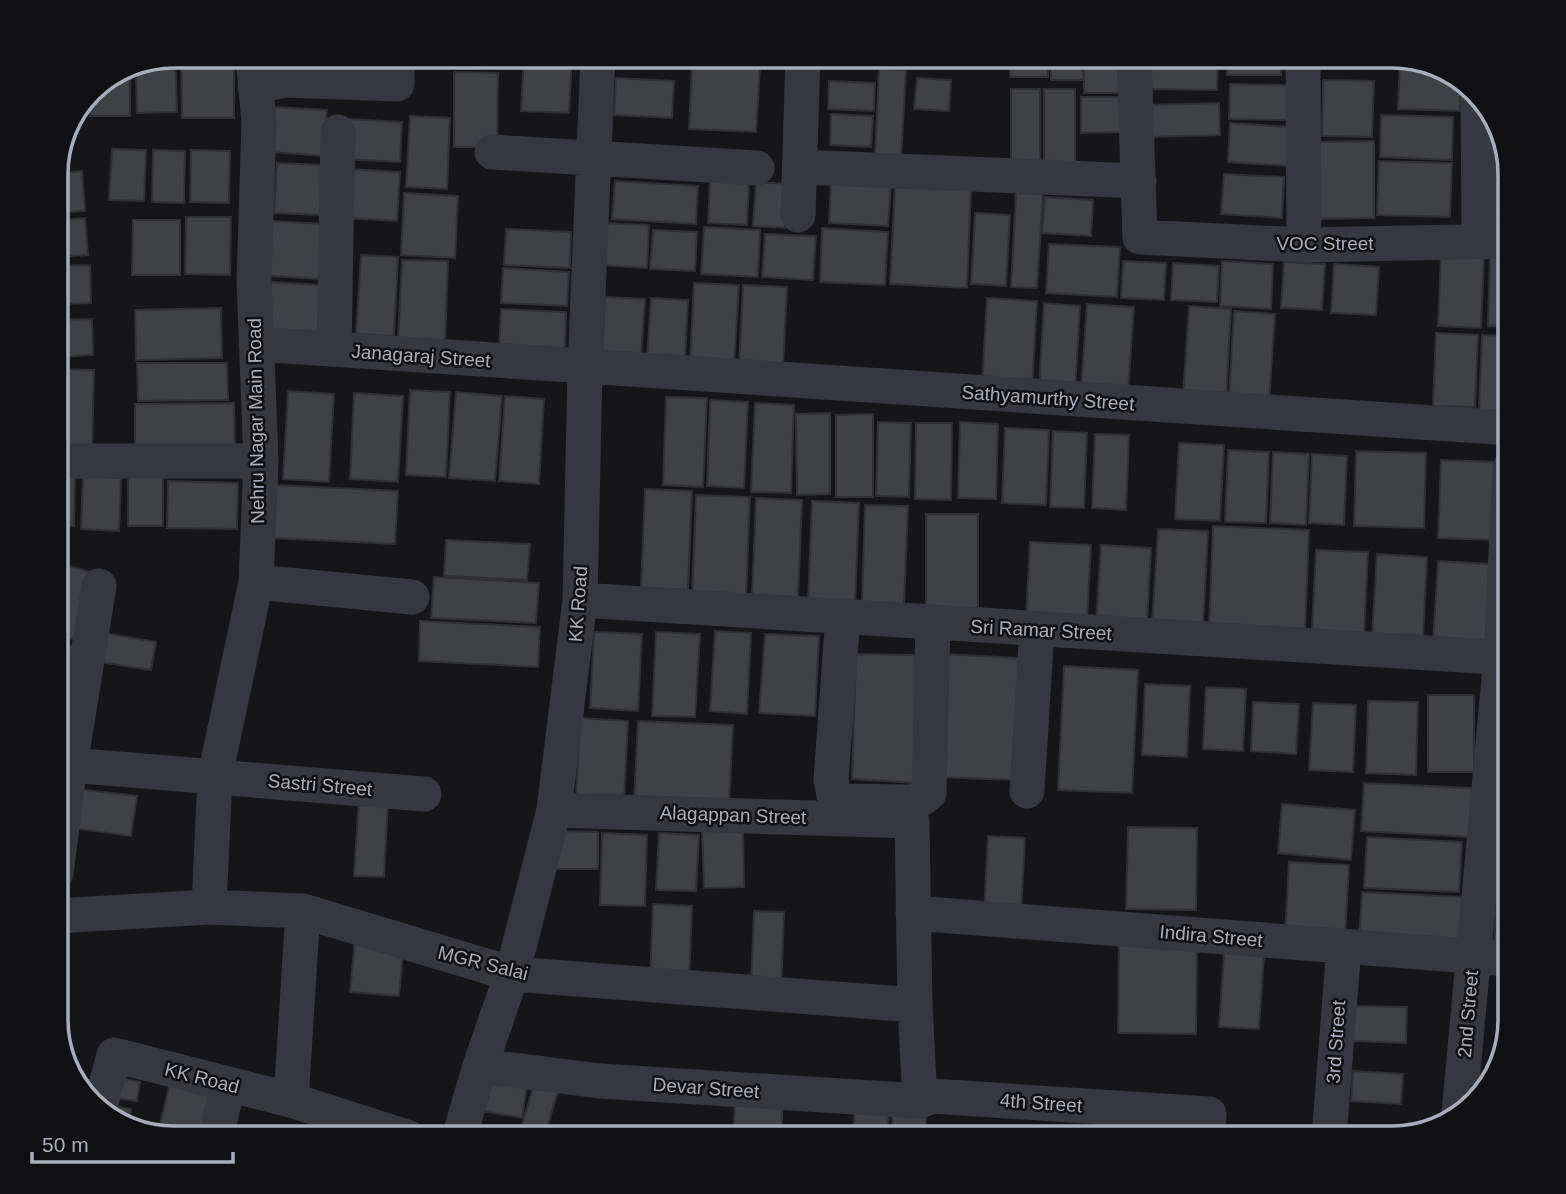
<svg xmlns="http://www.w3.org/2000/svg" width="1566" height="1194" font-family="Arial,sans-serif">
<rect width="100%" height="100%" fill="#161618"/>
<path fill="#404145" stroke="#303034" stroke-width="2" d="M175,56L177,112L137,113L136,70Z
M181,56H234V118H182Z
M341,56H392V67L340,64Z
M524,56H572L569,113L521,111Z
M934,56H995V60H934Z
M1010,56H1048V77H1010Z
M1051,56H1083V80H1051Z
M1150,56H1218L1217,90L1150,89Z
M1227,56H1281V75H1227Z
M1400,58L1461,80L1460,111L1398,109Z
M692,64L760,68L756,132L689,129Z
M1084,65H1128V93H1084Z
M879,69L906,70L901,158L875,157Z
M454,72L498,73L497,147H454Z
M130,73V116H90L91,93L96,86Z
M616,78L674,81L672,118L614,115Z
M917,78L951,80L949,111L914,109Z
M1323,80L1374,81L1372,137L1322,136Z
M829,81L875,83L874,111L828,109Z
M1230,84L1293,85L1292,120L1229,119Z
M1011,89H1040V164L1011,163Z
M1044,89H1075V164H1044Z
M1081,97H1126V132L1081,133Z
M1219,103L1220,135L1151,137L1150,105Z
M275,107L327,110L324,156L272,152Z
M831,114L873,116L871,147L830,145Z
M1381,115L1453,117L1452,160L1380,157Z
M410,116L450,118L447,189L406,187Z
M348,119L402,122L400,162L345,159Z
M1230,123L1291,127L1289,166L1228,162Z
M1374,141V218L1312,219V142Z
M1488,145H1503L1510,178L1487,177Z
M112,149L146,150L144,201L109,200Z
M153,150L185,151L184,203L152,202Z
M191,150L230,151L229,203L190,202Z
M1379,161L1452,163L1450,217L1377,215Z
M277,163L323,165L320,215L274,213Z
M349,169L400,172L397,221L346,218Z
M82,171L85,211L56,213V173Z
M1224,174L1284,177L1282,218L1221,214Z
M831,180L891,184L888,226L829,223Z
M615,181L698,186L696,224L612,219Z
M710,181L749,183L747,225L708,223Z
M756,182L788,184L785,228L753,226Z
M1489,182L1510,183V215L1488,214Z
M895,186L971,189L967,288L890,284Z
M404,193L458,196L455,258L401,255Z
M1016,193L1043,194L1037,288L1011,287Z
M1045,197L1093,200L1091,236L1042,233Z
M975,213L1010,215L1006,286L971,284Z
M186,217H231L230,275L185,274Z
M85,218L88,255L56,257V220Z
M133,220H180V275H132Z
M271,221L324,224L321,279L268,276Z
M602,223L649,225L647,268L600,265Z
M704,227L760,230L758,277L701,274Z
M822,228L888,232L885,285L820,282Z
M506,229L571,232L570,268L504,265Z
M653,230L697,232L695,271L650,269Z
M765,234L816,236L813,280L762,277Z
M1049,244L1120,247L1117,297L1046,293Z
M361,255L398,257L394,336L356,334Z
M1441,256L1484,258L1481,328L1438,326Z
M1490,256L1510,257V327L1488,326Z
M402,260L448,261L445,343L398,341Z
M1123,261L1166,263L1164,300L1121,298Z
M1222,261L1273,264L1271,309L1220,306Z
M1284,262L1325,264L1322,310L1281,308Z
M1173,263L1219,266L1217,302L1171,300Z
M1334,264L1379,267L1376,315L1331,313Z
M90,265L91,303L56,304V266Z
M503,268L569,272L567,306L501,303Z
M271,282L321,285L318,335L267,332Z
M694,283L739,285L734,365L690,362Z
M743,285L787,287L783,367L739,365Z
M605,297L645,299L641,357L602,354Z
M651,298L688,300L685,359L647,357Z
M987,298L1037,301L1032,389L982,386Z
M1044,303L1080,306L1075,392L1039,390Z
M1087,304L1134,307L1128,392L1081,389Z
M1189,306L1231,309L1226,398L1183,396Z
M221,308L222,358L136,360L135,310Z
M501,309L566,312L565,353L499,349Z
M1234,311L1275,314L1269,402L1229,399Z
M92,319L93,355L56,357V320Z
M1436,333L1478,335L1475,407L1433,406Z
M1482,335L1510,336V412L1479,410Z
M137,363H227L228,400L138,401Z
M56,369L94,370L92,450H56Z
M410,390L450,392L446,477L406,475Z
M288,391L334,394L329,482L283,479Z
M456,392L502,396L495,481L449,478Z
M354,393L403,396L398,482L350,479Z
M505,396L544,399L539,484L499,481Z
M666,397L707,398L703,487L663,485Z
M710,400L748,402L744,488L707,486Z
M234,403L235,450L135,451V404Z
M755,403L794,405L791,493L751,492Z
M830,413V494L797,495L796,414Z
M873,414V497H836V415Z
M878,422L911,423L909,497L876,496Z
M960,422L998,424L996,499L958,498Z
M916,423H952L951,500L915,499Z
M1005,428L1049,430L1046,505L1002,503Z
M1053,431L1087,433L1084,508L1050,507Z
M1095,434L1129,435L1126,510L1092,508Z
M1179,443L1224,445L1220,521L1175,519Z
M1228,450L1269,452L1266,523L1225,522Z
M1356,451L1426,453L1424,528L1354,526Z
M1273,452L1309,454L1306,525L1270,523Z
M1312,454L1347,456L1344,525L1309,523Z
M1441,460L1496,462L1493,540L1438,538Z
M56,473H75L74,526H56Z
M83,476L121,478L119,531L81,529Z
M163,476V526H128V477Z
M168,481L238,483L237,529L167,528Z
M275,485L398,491L395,544L272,538Z
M645,489L692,491L688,590L641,588Z
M696,495L750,497L746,597L692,595Z
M756,498L802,500L798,598L752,596Z
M812,501L859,503L855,604L808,603Z
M865,505L908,506L904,605L862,603Z
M926,514H978V608H926Z
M1213,526L1309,530L1305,631L1209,627Z
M1158,529L1208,531L1203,628L1152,625Z
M446,540L530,544L527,580L444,576Z
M1030,542L1091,545L1087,620L1026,616Z
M1101,545L1151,548L1147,625L1096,622Z
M1316,550L1368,552L1364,634L1312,630Z
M1377,554L1427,557L1423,638L1372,636Z
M1438,561L1490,564L1486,646L1433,643Z
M56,562L93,573L73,639L56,634Z
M434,577L539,583L536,623L431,618Z
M420,621L540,627L538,667L419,661Z
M715,631L751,633L747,714L710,711Z
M594,632L642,634L638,711L590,708Z
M656,632L700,634L695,717L652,716Z
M105,633L156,642L151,670L100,662Z
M765,634L819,636L815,716L759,713Z
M56,642L76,647L66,681L56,678Z
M856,654L915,655L916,783L852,779Z
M943,654L1019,658L1013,780L937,777Z
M1064,666L1138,670L1132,793L1058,790Z
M1145,684L1190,686L1187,757L1142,755Z
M1206,687L1246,689L1243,751L1203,749Z
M1428,695H1474V772H1428Z
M1368,701L1418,702L1416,775L1366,773Z
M1253,702L1299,704L1296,754L1251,751Z
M1313,703L1356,705L1353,772L1309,770Z
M580,718L628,721L624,800L576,797Z
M638,721L733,725L729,805L634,801Z
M1364,783L1472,788L1469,837L1361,831Z
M76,789L137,796L131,836L71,828Z
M359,798L388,800L384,877L354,876Z
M1282,804L1355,810L1351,860L1278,853Z
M1128,827L1197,828L1196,910L1126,909Z
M743,828L744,887L704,888L702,829Z
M562,831L598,832V869H551Z
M602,833L647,835L645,906L600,905Z
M659,833L699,835L696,891L656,890Z
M988,836L1025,838L1021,913L984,911Z
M1367,837L1462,842L1459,892L1364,888Z
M1289,862L1349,865L1345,937L1285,934Z
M1362,892L1462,897L1460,947L1359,942Z
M1497,893L1510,894V947L1494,946Z
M653,904L692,906L689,982L650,980Z
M754,911L784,912L781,990L751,989Z
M355,940L404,944L399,996L350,992Z
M1119,942L1197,943L1196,1034L1118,1033Z
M1224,953L1264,955L1259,1029L1219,1027Z
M1354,1006L1407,1007L1406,1043L1353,1041Z
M488,1071L528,1078L522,1118L481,1111Z
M1353,1071L1403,1074L1401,1104L1351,1101Z
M172,1074L215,1085L202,1138H174L158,1133Z
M119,1078L140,1082L137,1101L116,1098Z
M535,1081L559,1088L544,1138H518Z
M735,1102L782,1108V1138H733Z
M110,1105L131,1109L129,1123L108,1116Z
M855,1106L889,1107L888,1138H853Z
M892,1111H926V1138H893Z"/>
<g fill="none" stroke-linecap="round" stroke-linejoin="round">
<path stroke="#37383d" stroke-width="35" d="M1134,56L1140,237L1304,245L1510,241
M1303,56L1304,245
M255,86L285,80L397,84V56
M1478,98L1479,240
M492,152L757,168
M800,167L1139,181
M798,215L803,56
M256,344L1510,428
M334,349L338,132
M56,461H261
M256,582L412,597
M580,600L1510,658
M843,616L831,780L834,795L842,801L911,802L921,799L929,793L933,623
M56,763L70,765L424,794
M1027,791L1037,629
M554,810L912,821L915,1005L920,1101
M56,873L70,765L99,586
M209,907L215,776L256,582L261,461L254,281L259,123L253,56
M913,913L1510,959
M56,916L209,907L303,911L512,974L915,1005
M480,1066L600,1081L920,1101L932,1096L1209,1114L1207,1138
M291,1100L303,911
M99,1110L114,1055L291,1100L409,1138
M1459,1114L1501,657L1510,468
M216,1138L228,1085
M459,1138L480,1066L512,974L554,810L580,600L585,368L598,56
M1329,1138L1344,946"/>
</g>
<g text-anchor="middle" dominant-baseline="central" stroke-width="5" stroke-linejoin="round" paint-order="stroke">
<g font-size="19" fill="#a8adb8" stroke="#111113">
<text x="1325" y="243">VOC Street</text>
<text transform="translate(421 356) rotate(4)">Janagaraj Street</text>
<text transform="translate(1048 398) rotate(4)">Sathyamurthy Street</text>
<text transform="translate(256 421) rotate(-91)">Nehru Nagar Main Road</text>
<text transform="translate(578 604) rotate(-86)">KK Road</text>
<text transform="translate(1041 630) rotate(3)">Sri Ramar Street</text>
<text transform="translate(320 785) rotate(5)">Sastri Street</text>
<text transform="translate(733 815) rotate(2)">Alagappan Street</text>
<text transform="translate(1211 936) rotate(5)">Indira Street</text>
<text transform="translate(483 963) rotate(14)">MGR Salai</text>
<text transform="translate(1468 1014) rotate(-85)">2nd Street</text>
<text transform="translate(1336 1042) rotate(-86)">3rd Street</text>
<text transform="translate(202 1078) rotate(14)">KK Road</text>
<text transform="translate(706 1088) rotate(4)">Devar Street</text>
<text transform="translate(1041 1103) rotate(4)">4th Street</text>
</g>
</g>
<path d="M0 0H1566V1194H0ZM174 68H1392A106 106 0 0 1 1498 174V1020A106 106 0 0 1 1392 1126H174A106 106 0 0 1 68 1020V174A106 106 0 0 1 174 68Z" fill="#111113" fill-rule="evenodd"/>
<path fill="none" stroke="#a8adb8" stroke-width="3.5" d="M174 68H1392A106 106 0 0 1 1498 174V1020A106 106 0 0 1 1392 1126H174A106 106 0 0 1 68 1020V174A106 106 0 0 1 174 68Z"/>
<path d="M32 1152v10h201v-10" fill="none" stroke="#a8adb8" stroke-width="3.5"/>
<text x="42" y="1152" font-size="21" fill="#a8adb8" stroke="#111113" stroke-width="5" paint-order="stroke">50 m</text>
</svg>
